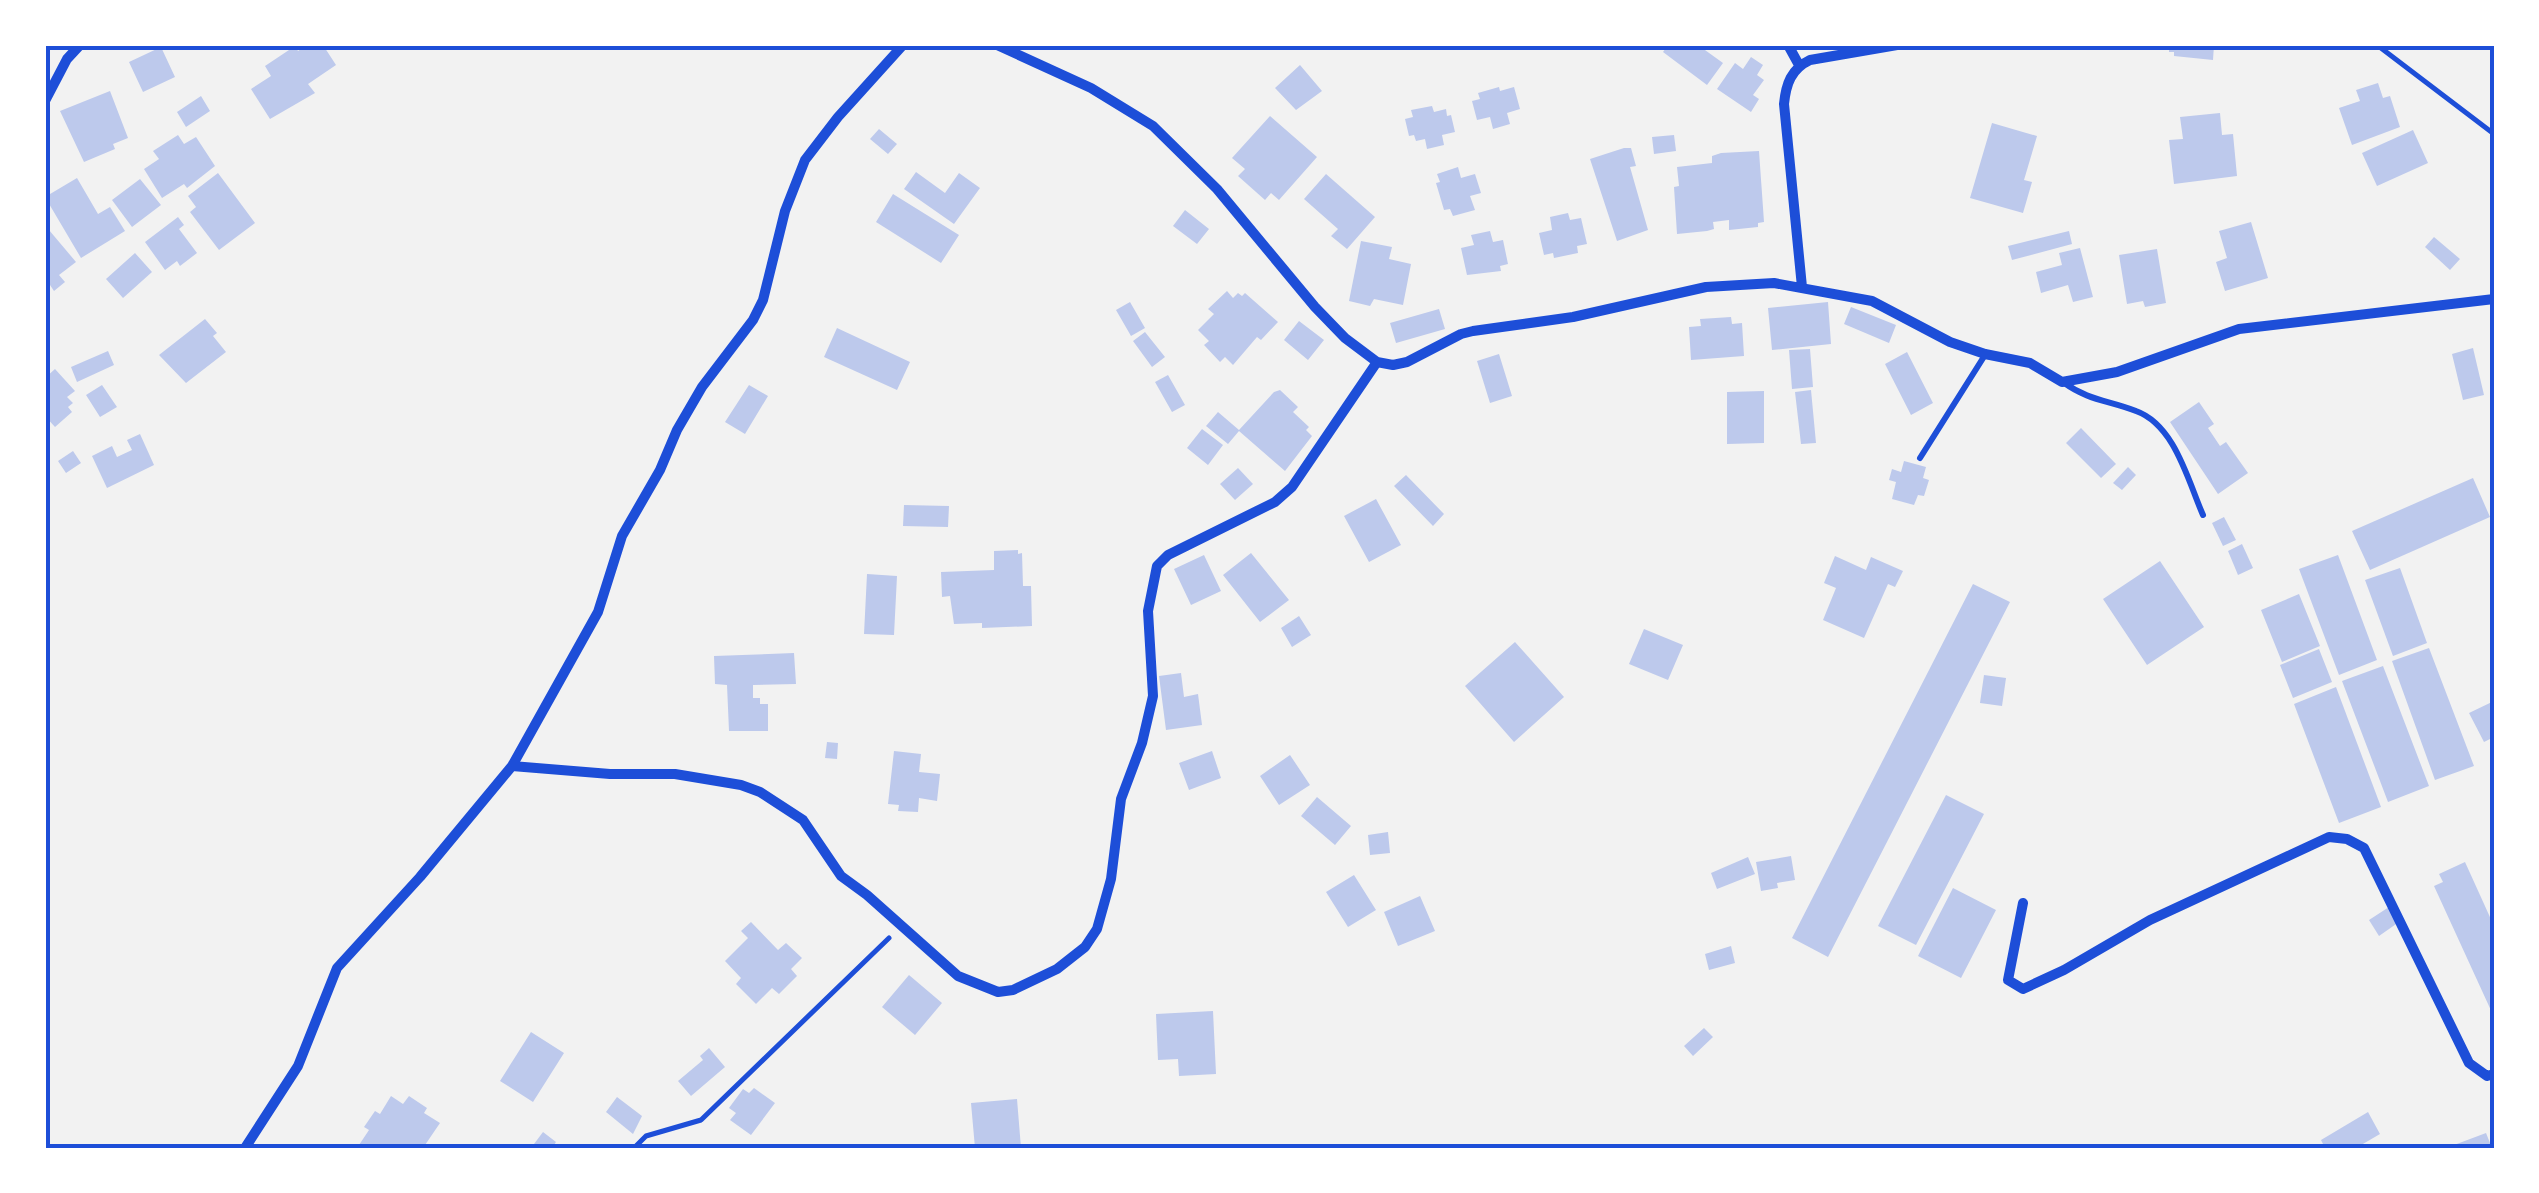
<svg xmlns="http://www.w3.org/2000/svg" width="2539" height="1193" font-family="'Alegreya Sans',sans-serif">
<rect width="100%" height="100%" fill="#f2f2f2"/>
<path fill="#bdc9ec" d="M307,45H323L336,65L308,84L315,93L270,119L251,89L271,76L265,66L295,46L298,51Z
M1668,45H1698L1723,63L1707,85L1663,52Z
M2169,45H2214L2213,60L2174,56V52H2169Z
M161,47L175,77L143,92L129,62Z
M1751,57L1763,65L1757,75L1764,80L1753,95L1759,99L1751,112L1717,89L1735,63L1743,69Z
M1300,65L1322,91L1296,110L1275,88Z
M2378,83L2383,98L2390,96L2400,127L2352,145L2339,108L2360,101L2356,90Z
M1499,87L1500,91L1514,87L1520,109L1507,113L1510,124L1493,129L1490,117L1477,120L1472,101L1480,99L1478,93Z
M110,91L128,138L113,144L115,149L84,162L60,111Z
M201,96L210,111L186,127L177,112Z
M1432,106L1434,112L1446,109L1447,116L1451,115L1455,132L1442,135L1444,145L1427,149L1425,139L1416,141L1414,135L1409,136L1405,119L1413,117L1411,110Z
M2220,113L2222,135L2233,134L2237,176L2174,184L2169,140L2183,139L2180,117Z
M1270,116L1317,157L1279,200L1271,193L1265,200L1238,176L1245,169L1232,158Z
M1992,123L2037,136L2024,180L2032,182L2023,213L1970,198Z
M879,129L897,144L888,154L870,139Z
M2413,130L2428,163L2377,186L2362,153Z
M178,135L184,144L196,137L215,166L187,188L184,184L162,198L144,169L159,159L153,151Z
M1674,135L1676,151L1654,154L1652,137Z
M1624,148H1631L1636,166L1630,167L1648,230L1617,241L1590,159Z
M1759,151L1764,222L1758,223V227L1729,230V220L1713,222L1714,229L1707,231L1677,234L1674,187L1679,186L1677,167L1712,163V156L1721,153Z
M1458,167L1461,178L1475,174L1481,193L1470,196L1475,210L1453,216L1450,209L1444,210L1436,183L1440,182L1437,174Z
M916,172L945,193L959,173L980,188L954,224L904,189Z
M218,173L255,223L219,250L190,212L196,207L188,196Z
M1326,174L1375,217L1347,249L1331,236L1338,229L1304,199Z
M77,178L98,214L110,207L125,231L81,258L45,197Z
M140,179L161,205L132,227L112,200Z
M893,194L959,235L941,263L876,222Z
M1185,210L1209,229L1197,244L1173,226Z
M1568,213L1570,220L1581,218L1587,244L1577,246L1578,253L1554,258L1553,253L1544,255L1539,233L1552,230L1550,217Z
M178,217L184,225L179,229L197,253L180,266L177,261L165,270L145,242Z
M2251,222L2268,278L2225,291L2216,262L2227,258L2219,231Z
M49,230L76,262L59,275L65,282L54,291L50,285L45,289V233Z
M1490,231L1493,242L1503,240L1508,264L1500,266L1501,271L1467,275L1461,248L1474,245L1471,235Z
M2069,231L2072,244L2012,260L2008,246Z
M2434,237L2460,259L2450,270L2425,247Z
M1361,241L1392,247L1389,259L1411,264L1403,305L1374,299L1370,306L1349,301Z
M2080,248L2093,297L2073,302L2068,285L2041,293L2036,272L2062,265L2059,253Z
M2157,249L2166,303L2145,307L2143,301L2127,304L2119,255Z
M135,253L152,272L123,298L106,279Z
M1227,291L1233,298L1238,293L1242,296L1245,293L1278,322L1261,340L1257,337L1233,365L1225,357L1220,362L1204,345L1209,341L1198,330L1214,314L1208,309Z
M1130,302L1145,328L1131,336L1116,310Z
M1828,302L1831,344L1772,350L1768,308Z
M1851,307L1896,325L1889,343L1844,324Z
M1439,309L1445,329L1396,343L1390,323Z
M1731,317L1732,324L1742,323L1744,356L1691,360L1689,327L1701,326L1700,319Z
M205,319L217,333L213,336L226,352L186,383L159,355Z
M1299,321L1324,340L1308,360L1284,340Z
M837,328L910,362L897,390L824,357Z
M1145,332L1165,357L1152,367L1133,341Z
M2473,348L2484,395L2463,400L2452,354Z
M1810,349L1813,387L1792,389L1789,350Z
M108,351L114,365L77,382L71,367Z
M1907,352L1933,403L1911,415L1885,364Z
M1499,354L1512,396L1490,403L1477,361Z
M55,369L75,391L67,397L73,403L68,407L72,412L55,427L45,416V378Z
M1168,375L1185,405L1172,412L1155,382Z
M102,385L117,407L100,417L86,395Z
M749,385L768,396L745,434L725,422Z
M1280,390L1298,407L1293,412L1309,427L1306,430L1312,436L1285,471L1239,431L1228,444L1206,426L1218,412L1239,430L1274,392Z
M1811,390L1816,443L1801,444L1795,392Z
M1764,391V443L1727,444V392Z
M2199,402L2214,424L2208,428L2220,446L2226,442L2248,473L2218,494L2170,422Z
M2081,428L2116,464L2101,478L2066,443Z
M1202,429L1223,445L1208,465L1187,448Z
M140,434L154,465L107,488L92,456L112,446L117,457L132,450L127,440Z
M73,451L81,463L66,473L58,461Z
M1904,461L1926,467L1923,478L1929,480L1924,496L1918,495L1914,505L1892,499L1896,482L1889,480L1892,469L1901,472Z
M2128,467L2136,475L2122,490L2113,483Z
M1238,468L1253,484L1235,500L1220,484Z
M1406,475L1444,514L1433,526L1394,486Z
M2473,478L2490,517L2370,570L2352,531Z
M1376,499L1401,545L1369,562L1344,516Z
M904,505L949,506L948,527L903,526Z
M2224,517L2236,540L2223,546L2212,523Z
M2242,544L2253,568L2238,575L2228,551Z
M1018,550V554L1022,553L1023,586H1031L1032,626L982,628V623L954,624L950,596L942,597L941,572L994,570V551Z
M1251,553L1289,600L1260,622L1223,575Z
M1204,555L1221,591L1191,605L1174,569Z
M2338,555L2377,660L2339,675L2299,569Z
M1835,556L1866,570L1871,557L1903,571L1895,587L1888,584L1864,638L1823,620L1836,588L1824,583Z
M2160,561L2204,627L2147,665L2103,599Z
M2400,568L2427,643L2393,656L2365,580Z
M867,574L897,576L894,635L864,634Z
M1973,584L2010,602L1828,957L1792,938Z
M2299,594L2320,646L2282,662L2261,610Z
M1299,616L1311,635L1292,647L1281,628Z
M1644,629L1683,645L1668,680L1629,664Z
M1515,642L1564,697L1514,742L1465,686Z
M2429,648L2474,766L2435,780L2392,661Z
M2319,649L2332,682L2293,698L2280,665Z
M794,653L796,684L753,685V698H760V704H768V731H729L727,685L715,684L714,656Z
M2383,666L2429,786L2388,802L2342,681Z
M1181,673L1184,697L1198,694L1202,725L1166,730L1159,676Z
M1984,675L2006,678L2002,706L1980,703Z
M2336,687L2381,807L2339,823L2294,704Z
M2494,701V737L2484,742L2469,713Z
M827,742L838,743L837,759L825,758Z
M894,751L921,754L919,772L940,774L937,801L919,798L918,812L898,811L899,805L888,804Z
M1212,751L1221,778L1189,790L1179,763Z
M1290,755L1310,785L1279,805L1260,776Z
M1946,795L1984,814L1916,945L1878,926Z
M1317,797L1351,826L1335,845L1301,816Z
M1388,832L1390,853L1370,855L1368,835Z
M1791,856L1795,880L1777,883L1778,888L1761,891L1756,862Z
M1748,857L1755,874L1717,889L1711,873Z
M2465,862L2494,926V1017L2434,886L2443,882L2439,874Z
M1354,875L1376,910L1348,927L1326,892Z
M1953,888L1996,910L1961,978L1918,956Z
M1420,896L1435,931L1398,946L1384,912Z
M2389,907L2399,922L2379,936L2369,920Z
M751,922L778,950L786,943L802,958L791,969L797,976L779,994L772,988L756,1004L736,984L741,978L725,961L748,938L741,931Z
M1731,946L1735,963L1709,970L1705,954Z
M909,975L942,1003L915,1035L882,1007Z
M1213,1011L1216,1074L1179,1076L1178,1059L1158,1060L1156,1014Z
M1704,1028L1713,1037L1693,1056L1684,1046Z
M531,1032L564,1053L533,1102L500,1081Z
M709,1048L725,1067L691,1096L678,1081L703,1060L700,1056Z
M754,1088L775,1103L751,1135L730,1120L736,1113L729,1108L743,1089L749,1093Z
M391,1096L403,1104L409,1096L427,1108L424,1113L440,1123L423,1148H357L369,1130L364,1127L375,1111L380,1114Z
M617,1097L642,1116L633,1134L606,1112Z
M1017,1099L1021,1148H975L971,1103Z
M2368,1112L2380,1134L2356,1148H2325L2321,1140Z
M543,1132L556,1142L552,1148H531Z
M2486,1133L2492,1148H2446Z"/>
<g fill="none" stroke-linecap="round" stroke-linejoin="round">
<path stroke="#1d4ed8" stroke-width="5" d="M2377,45L2494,134
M634,1148L646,1136L701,1120L889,938"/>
<path stroke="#1d4ed8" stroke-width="6" d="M2063,382C2089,401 2108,400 2136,411C2175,425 2188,481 2203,515
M1920,458L1985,355"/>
<path stroke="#1d4ed8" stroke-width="10" d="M997,45L1091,88L1153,126L1217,189L1315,307L1345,338L1377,362L1393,365L1407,362L1461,334L1473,331L1573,317L1706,287L1774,283L1872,301L1950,342L1985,354L2030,363L2062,382L2117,372L2239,329L2494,299
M1788,45L1799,65
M45,101L67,59L80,45
M1802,287L1784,104C1786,84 1791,69 1810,60L1897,45
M512,766L610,774H675L741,785L760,792L803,820L841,876L867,895L958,976L998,992L1013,990L1057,969L1085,947L1097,929L1111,879L1121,799L1142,743L1153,696L1148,611L1157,566L1168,555L1275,502L1292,487L1377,362
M2023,903L2008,980L2023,989L2064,970L2150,920L2329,837L2347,839L2364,848L2469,1063L2487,1076L2494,1074
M245,1148L298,1066L337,968L420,877L512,766L598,612L622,536L660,470L677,430L702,387L753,320L763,300L785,211L805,160L838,117L903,45"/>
</g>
<rect width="2539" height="1193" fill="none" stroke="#ffffff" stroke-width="95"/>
<rect x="48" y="48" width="2444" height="1098" fill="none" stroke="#1d4ed8" stroke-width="4"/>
</svg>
